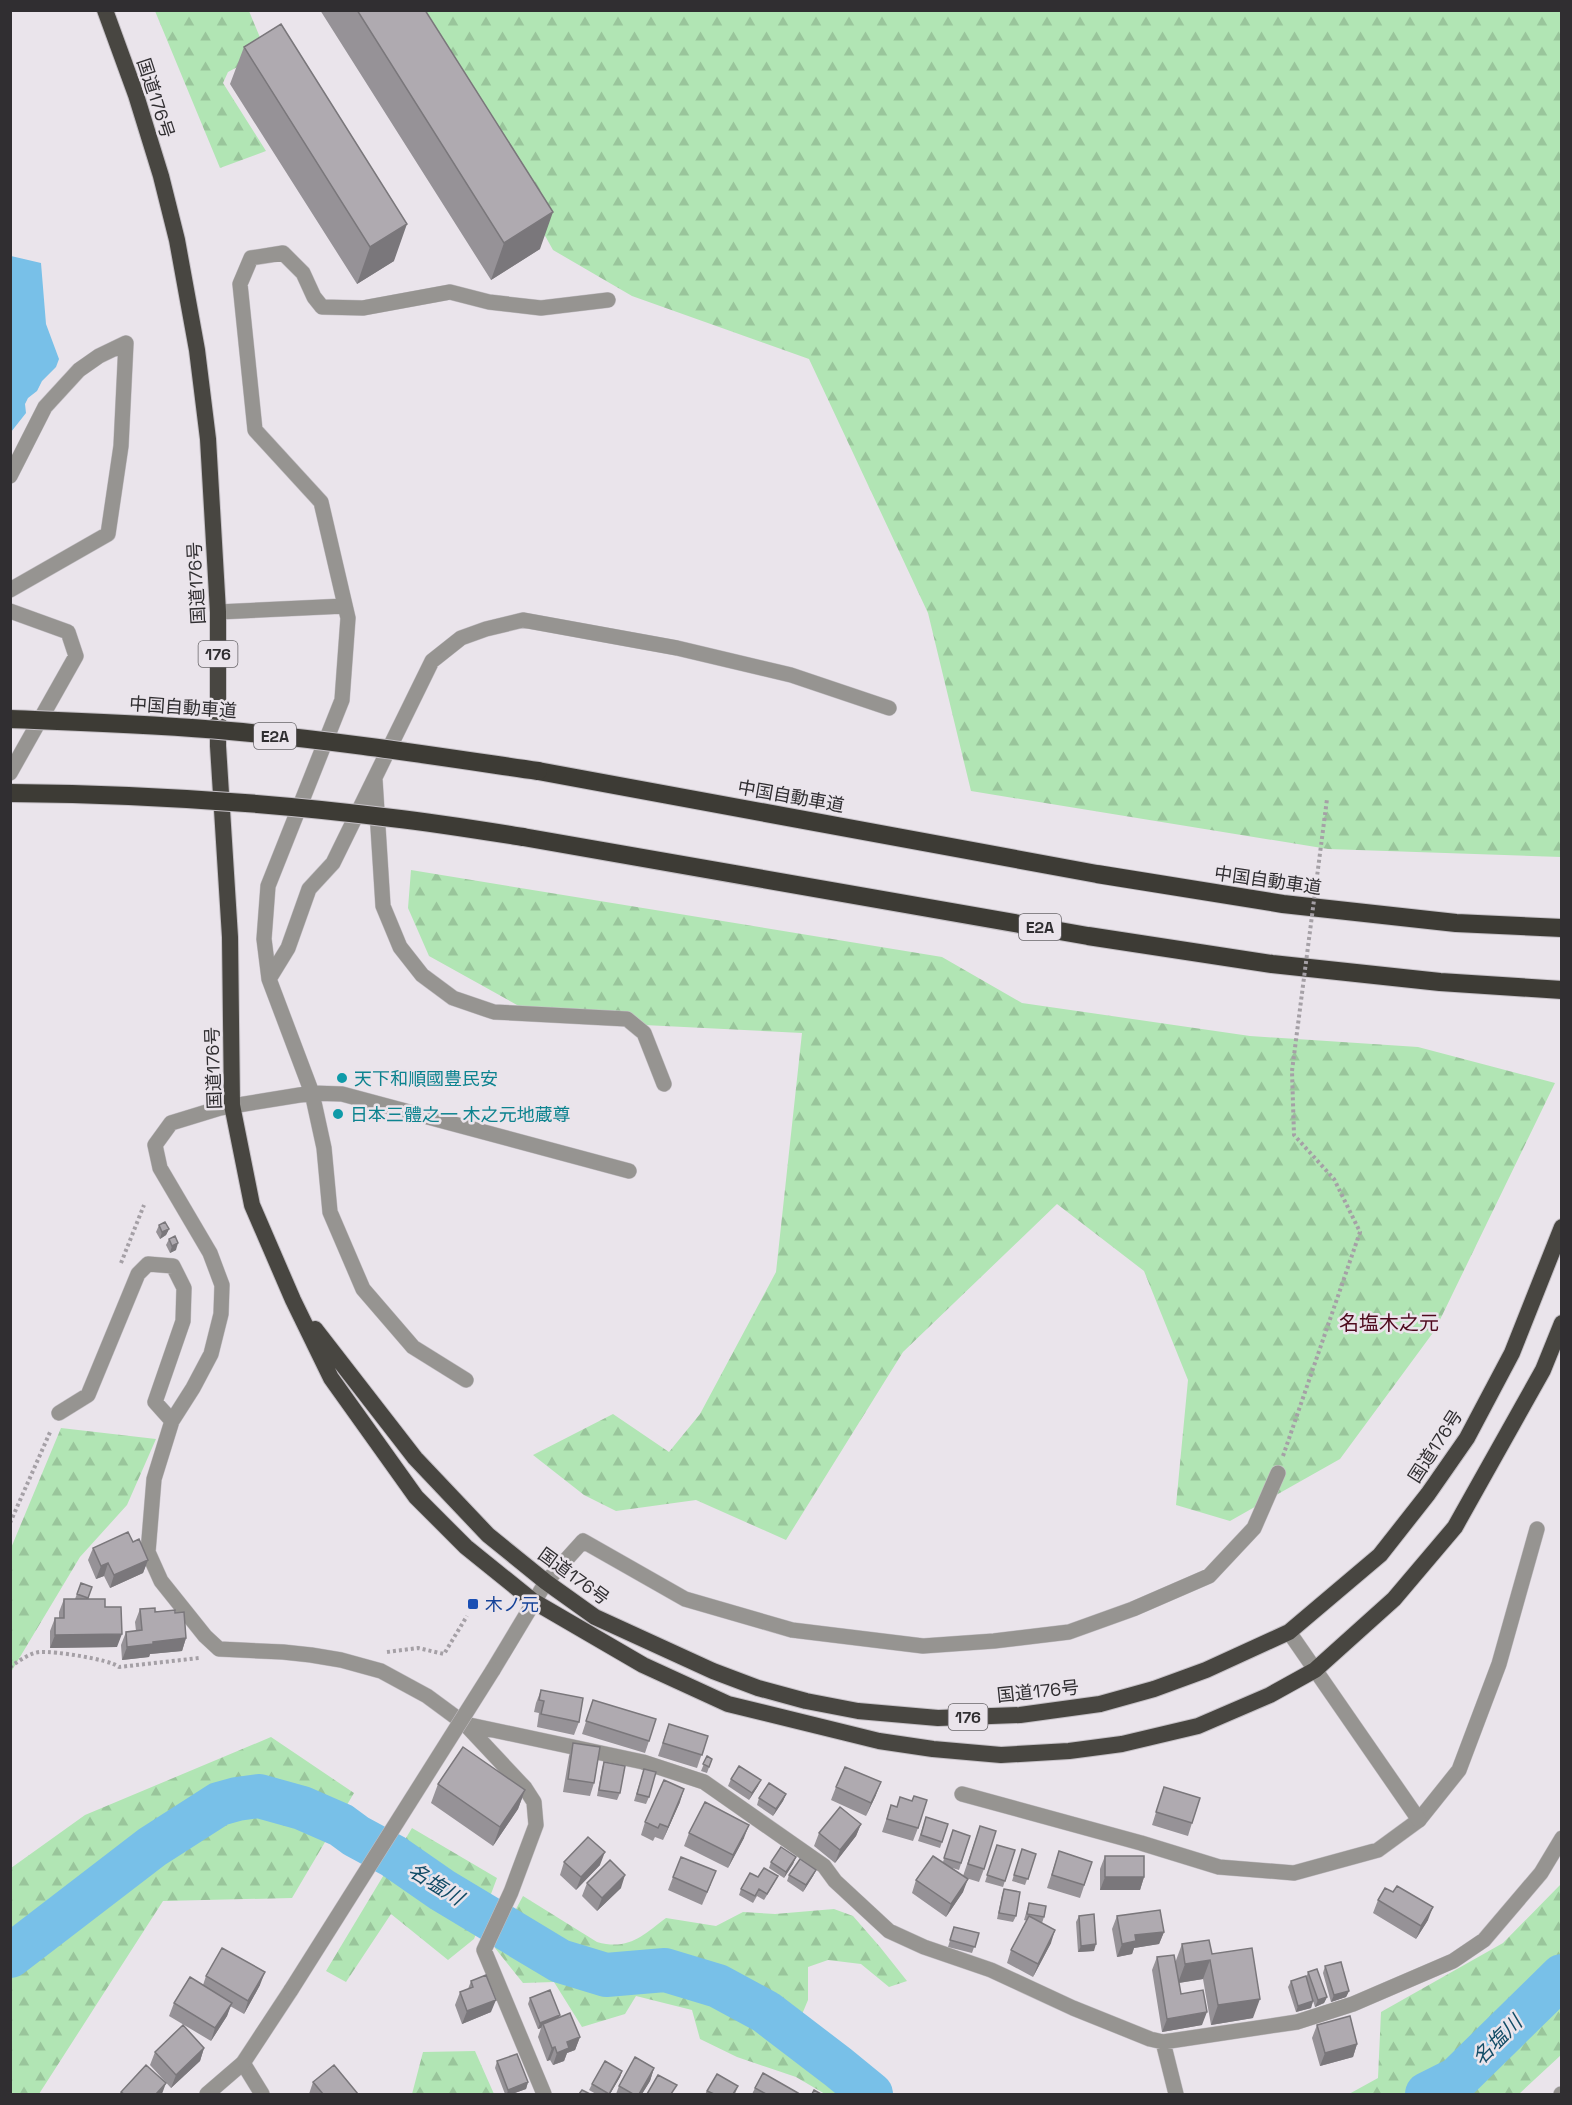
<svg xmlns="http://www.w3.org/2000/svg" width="1572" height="2105" font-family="'Space Grotesk','Noto Sans JP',sans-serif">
<defs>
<pattern id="forest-firs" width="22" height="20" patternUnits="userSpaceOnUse" patternTransform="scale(1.5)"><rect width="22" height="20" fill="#b1e5b4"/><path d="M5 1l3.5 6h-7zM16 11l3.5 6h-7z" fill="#99c59b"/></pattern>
</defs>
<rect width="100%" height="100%" fill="#eae4eb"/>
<path fill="url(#forest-firs)" d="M155,11H249L266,52L228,72L223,83L266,151L220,168Z
M420,11H1561V857L1328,849L971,791L928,613L809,359L632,296L553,250Z
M411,870L942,957L1022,1003L1250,1036L1418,1047L1555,1083L1435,1330L1340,1459L1230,1521L1176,1505L1188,1380L1144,1271L1057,1204L903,1352L786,1540L696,1500L616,1511L584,1495L533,1455L613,1414L669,1452L700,1414L776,1272L802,1033L544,1020L429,956L408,908Z
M61,1428L156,1439L127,1505L80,1557L11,1672V1548Z
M271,1737L354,1793L292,1898L163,1901L39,2094H11V1868L85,1815Z
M412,1828L497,1878L474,1939L448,1960L391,1914L346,1982L326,1971Z
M1561,1884V2055L1519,2094H1349L1378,2078L1381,2012L1503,1943Z
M523,1896L597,1942C629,1951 643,1935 666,1918L716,1926L743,1912L775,1914L834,1909L853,1916L880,1947L907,1981L889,1987L861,1964L828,1960L808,1967V2000L787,2050L850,2094H825L796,2077L737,2057L700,2039L692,2010L636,1996L625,2014L582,2027L554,1982L523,1983L495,1948Z
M475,2051L494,2094H412L423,2052Z"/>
<path fill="#78c0e8" d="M11,256L41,263L46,324L59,359L56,367L42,381L37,391L28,398L25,404L26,413L11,432Z"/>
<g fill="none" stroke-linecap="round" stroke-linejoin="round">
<path stroke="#78c0e8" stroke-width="44" d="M10,1956L152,1847L219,1804L237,1799L259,1796L302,1808L341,1825L356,1836L393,1856L442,1890L560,1961L606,1975L665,1970L718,1986L766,2012L838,2067L871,2094
M1427,2094L1457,2079L1562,1976"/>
<g stroke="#c5c0c6" stroke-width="16">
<path id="minor" d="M10,476L45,407L79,370L99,356L126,343L121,446L108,534L10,590
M10,611L68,632L76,656L10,773
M218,612L345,606
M889,708L791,675L677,648L523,620L486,629L461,638L432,661L333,863L309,889L288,948L269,979L312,1093L220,1108L171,1123L155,1145L160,1168L210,1253L222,1285L221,1314L211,1354L193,1388L172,1421L154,1479L148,1552L161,1581L205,1636L219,1649L283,1652L311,1655L341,1660L381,1671L427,1696L465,1724L643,1762L704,1782L824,1866L835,1881L889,1931L924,1947L991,1970L1073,2008L1150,2039L1163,2042L1297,2022L1353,2004L1453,1961L1484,1940L1541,1873L1562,1838
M375,780L383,906L400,947L422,975L453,998L494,1012L627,1019L644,1033L664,1084
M269,979L264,939L268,886L342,700L348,618L321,502L255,430L240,284L251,258L283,253L303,273L314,297L322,307L363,308L450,292L489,302L541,308L608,300
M466,1380L413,1347L363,1289L330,1212L324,1148L312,1093L342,1094L629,1171
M59,1413L88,1395L138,1274L148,1264L173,1266L184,1288L183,1321L155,1402L172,1421
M546,1582L583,1541L685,1599L792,1630L923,1646L994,1641L1069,1632L1133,1609L1209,1576L1254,1528L1278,1473
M465,1724L525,1788L534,1802L536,1825L511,1892L484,1950L544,2094
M962,1794L1141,1843L1219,1867L1294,1873L1378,1850L1419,1820L1459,1770L1499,1664L1537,1529
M1163,2042L1176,2094
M243,2063L262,2094
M1561,2094H1562"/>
</g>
<g stroke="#c5c0c6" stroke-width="16">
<path id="tertiary" d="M1289,1632L1419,1820
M493,1670L546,1582
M207,2094L243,2063L291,1990"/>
</g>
<g stroke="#c5c0c6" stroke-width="18">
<path id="trunk" d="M105,10L136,95L161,176L177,240L197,350L208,439L218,612V746L230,937L232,1105L252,1205L293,1300L331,1378L416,1497L466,1547L533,1601L643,1665L728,1704L879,1741L933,1749L1001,1755L1069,1751L1122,1744L1198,1726L1270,1695L1315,1670L1394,1599L1455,1527L1543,1370L1562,1323
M315,1329L415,1458L488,1535L546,1582L595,1617L713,1671L758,1688L806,1701L858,1711L938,1718L1020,1715L1100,1704L1154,1689L1206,1670L1289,1632L1380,1555L1428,1494L1467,1438L1512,1353L1562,1227"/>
</g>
<g stroke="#c5c0c6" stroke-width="20">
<path id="motorway" d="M538,771L1097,874L1283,904L1456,923L1562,928
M523,837L1088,936L1272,964L1440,982L1562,990"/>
</g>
<path stroke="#a5a0a6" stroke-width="4" stroke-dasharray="3 3" stroke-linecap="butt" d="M121,1263L144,1205
M1283,1456L1360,1232L1334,1179L1294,1135L1292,1071
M10,1523L51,1430
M387,1652L418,1648L444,1654L467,1616
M10,1667C19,1661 29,1653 40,1652C54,1651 109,1659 119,1667L199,1658"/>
<use href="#minor" stroke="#969491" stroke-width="15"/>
<use href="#tertiary" stroke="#969491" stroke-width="15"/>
<use href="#trunk" stroke="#484641" stroke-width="16"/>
<use href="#motorway" stroke="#3d3b35" stroke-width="18"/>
<g stroke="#c5c0c6" stroke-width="16" stroke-linecap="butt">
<path id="tertiary-bridge" d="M291,1990L493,1670"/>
</g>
<g stroke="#c5c0c6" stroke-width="20" stroke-linecap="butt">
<path id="motorway-bridge" d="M10,719C84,722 157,724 230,731C333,740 435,756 538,771
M10,793C138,794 266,802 392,818C436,823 479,830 523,837"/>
</g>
<path stroke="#a5a0a6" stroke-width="4" stroke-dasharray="3 3" stroke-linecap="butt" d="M1292,1071L1327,799"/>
<use href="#tertiary-bridge" stroke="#969491" stroke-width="15"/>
<use href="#motorway-bridge" stroke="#3d3b35" stroke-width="18"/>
</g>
<path fill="#969297" d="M320,10H425L540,249L491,280Z
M244,47L394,261L357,284L230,84Z
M159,1225L169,1229L166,1235L160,1239L156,1232Z
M169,1239L176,1250L170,1253L166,1245Z
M133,1542L148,1560L143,1573L110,1588L104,1576L96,1579L88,1560L93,1548Z
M81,1583L88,1599L105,1607L117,1647L50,1648V1631L55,1618H59V1612L64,1599H75Z
M140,1609L175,1613L186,1638L182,1651L150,1654L149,1657L122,1660L121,1645L126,1632L136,1631L135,1622Z
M541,1690L579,1722L574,1735L537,1727L539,1713L534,1712L536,1703Z
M593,1700L649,1741L645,1753L582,1734Z
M669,1724L708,1736L697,1768L658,1756Z
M573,1743L594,1783L590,1796L563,1792L569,1756Z
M707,1756L712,1759L707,1773L701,1771Z
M604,1762L620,1793L617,1800L597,1796L602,1768Z
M644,1769L649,1797L646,1804L634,1801Z
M731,1779L758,1786L749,1800L728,1786Z
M438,1784L525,1790L518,1809L493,1846L431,1803Z
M836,1787L876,1795L866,1816L831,1800Z
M1164,1787L1192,1823L1188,1836L1152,1825Z
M786,1794L783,1801L773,1816L757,1805L759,1798Z
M680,1802L663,1840L655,1837L653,1841L641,1835L645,1822Z
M891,1805L918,1828L913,1841L882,1832Z
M926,1817L948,1824L940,1848L918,1841Z
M861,1824L856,1836L835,1863L814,1846L819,1833Z
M980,1826L984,1869L979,1882L966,1878L963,1892L946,1917L912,1893L916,1880L943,1862L953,1830L970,1836L959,1870L949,1867L963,1876Z
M689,1833L744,1838L728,1868L684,1846Z
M997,1845L1015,1850L1003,1887L985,1882Z
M1022,1849L1036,1854L1025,1885L1012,1881Z
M1059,1851L1092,1862L1080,1898L1047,1888Z
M1105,1856L1144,1877L1140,1890H1100V1869Z
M796,1857L793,1864L784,1878L769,1868L771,1862Z
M564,1862L600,1865L576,1890L560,1875Z
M816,1870L813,1876L803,1892L787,1881L789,1875Z
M673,1877L711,1884L702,1905L668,1890Z
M758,1877L775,1882L764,1900L757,1896L753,1903L739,1895L741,1889Z
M587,1883L621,1888L597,1911L582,1896Z
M1004,1889L1016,1916L1013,1922L997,1919L1002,1895Z
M1393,1892L1428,1920L1416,1939L1373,1913L1378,1900Z
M1029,1903L1044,1917L1042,1923L1051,1943L1033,1977L1007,1963L1011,1950L1027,1921L1024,1920Z
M1079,1916L1094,1951L1078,1952L1076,1922Z
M1117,1916L1164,1932L1159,1944L1134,1948L1132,1954L1117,1957L1112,1929Z
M954,1927L979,1933L972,1953L948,1947Z
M1182,1944L1212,1954L1253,2018L1211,2025L1203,1979L1179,1983L1181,1994L1202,2025L1162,2032L1152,1970L1157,1957L1175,1963Z
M1325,1966L1349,1991L1346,1997L1331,2002L1323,1973Z
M1308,1972L1327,1997L1324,2003L1315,2007L1310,1991L1313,2001L1311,2008L1296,2012L1288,1987L1291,1981L1306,1978Z
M206,1976L260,1985L244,2014L230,2006L227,2016L211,2041L169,2016L174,2003L203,1985Z
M471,1981L491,2012L462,2024L455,2005L460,1992L468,1989Z
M530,1998L559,2018L580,2037L575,2050L567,2053L564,2061L553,2065L550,2060L547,2061L538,2037L541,2028L538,2029L528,2004Z
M1317,2025L1357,2044L1353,2057L1320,2066L1312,2038Z
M204,2048L200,2061L171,2088L150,2065L155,2052Z
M497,2061L528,2082L526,2089L512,2094H505L495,2068Z
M654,2068L650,2081L642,2094H616L619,2086Z
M622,2071L620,2077L610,2094H596L589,2090L592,2084Z
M313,2082L358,2094H309Z
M738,2086L735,2094H705L707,2091Z
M755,2088L797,2094H752Z"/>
<path fill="#7a777b" d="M553,212L540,249L491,280L504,243Z
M407,224L394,261L357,284L370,247Z
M169,1229L166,1235L160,1239L162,1232Z
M178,1243L176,1250L170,1253L172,1246Z
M148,1560L143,1573L110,1588L114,1575Z
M108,1563L104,1576L96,1579L101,1566Z
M122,1634L117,1647L50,1648L55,1635Z
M186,1638L182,1651L150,1654L149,1657L122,1660L127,1647L153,1642Z
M761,1780L758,1786L749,1800L752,1793Z
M881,1782L876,1795L866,1816L871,1803Z
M684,1789L680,1802L663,1840L668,1827Z
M525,1790L518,1809L493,1846L500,1827Z
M786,1794L783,1801L773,1816L776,1809Z
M861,1824L856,1836L835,1863L840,1850Z
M749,1825L744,1838L728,1868L733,1855Z
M605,1852L600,1865L576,1890L581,1877Z
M796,1857L793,1864L784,1878L786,1872Z
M816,1870L813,1876L803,1892L806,1885Z
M625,1875L621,1888L597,1911L602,1898Z
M1105,1877H1144L1140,1890H1100Z
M968,1879L963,1892L946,1917L951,1904Z
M1433,1907L1428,1920L1416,1939L1421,1926Z
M1055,1930L1051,1943L1033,1977L1038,1964Z
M1164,1932L1159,1944L1134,1948L1132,1954L1117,1957L1122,1944L1135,1935Z
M1096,1944L1094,1951L1078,1952L1081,1946Z
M1210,1960L1203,1979L1178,1983L1185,1964Z
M265,1972L260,1985L244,2014L248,2001Z
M1349,1991L1346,1997L1331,2002L1334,1995Z
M1327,1997L1324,2003L1315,2007L1318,2000Z
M1260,1999L1253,2018L1211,2025L1218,2005Z
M496,2000L491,2012L462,2024L467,2011Z
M1313,2001L1311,2008L1296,2012L1298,2006Z
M232,2003L227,2016L211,2041L215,2028Z
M1207,2012L1202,2025L1162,2032L1167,2019Z
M560,2015L557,2022L543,2024L541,2028L538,2029L540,2023Z
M580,2037L575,2050L567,2053L564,2061L553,2065L557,2053L567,2042Z
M1357,2044L1353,2057L1320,2066L1325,2053Z
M555,2047L550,2060L547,2061L552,2048Z
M204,2048L200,2061L171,2088L176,2075Z
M654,2068L650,2081L642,2094H639Z
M622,2071L620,2077L610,2094H609Z
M528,2082L526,2089L512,2094H507L508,2090Z
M166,2083L162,2094H156Z"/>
<path fill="#afaab0" stroke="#7a777b" stroke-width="1.5" d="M357,10H425L553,212L504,243Z
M281,24L407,224L370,247L244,47Z
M165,1222L169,1229L162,1232L159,1225Z
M175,1236L178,1243L172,1246L169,1239Z
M128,1532L133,1542L139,1539L148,1560L114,1575L108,1563L101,1566L93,1548Z
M81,1583L92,1587L88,1598L77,1594Z
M64,1599H105V1607H121L122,1634L55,1635V1618H64Z
M155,1608V1612L175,1610V1613L184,1612L186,1638L153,1642V1644L127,1647L126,1632L142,1630L140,1609Z
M541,1690L583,1698L579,1722L541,1714L544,1701L539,1700Z
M593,1700L656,1719L649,1741L586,1721Z
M669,1724L708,1736L702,1755L663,1743Z
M573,1743L600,1747L594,1783L568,1779Z
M463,1747L525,1790L500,1827L438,1784Z
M707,1756L712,1759L709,1767L703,1764Z
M604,1762L625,1766L620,1793L599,1790Z
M739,1766L761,1780L752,1793L731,1779Z
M845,1767L881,1782L871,1803L836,1787Z
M644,1769L656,1772L649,1797L637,1794Z
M664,1780L684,1789L668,1827L660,1824L658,1828L645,1822Z
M769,1783L786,1794L776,1809L759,1798Z
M1164,1787L1200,1798L1192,1823L1156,1812Z
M914,1796L927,1800L918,1828L887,1819L891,1805L897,1807L900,1797L912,1801Z
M705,1802L749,1825L733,1855L689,1833Z
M840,1807L861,1824L840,1850L819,1833Z
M926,1817L948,1824L942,1842L921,1835Z
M980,1826L996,1831L984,1869L968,1864Z
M953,1830L970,1836L961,1863L944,1858Z
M588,1837L605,1852L581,1877L564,1862Z
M997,1845L1015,1850L1005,1881L987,1875Z
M781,1847L796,1857L786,1872L771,1862Z
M1022,1849L1036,1854L1028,1879L1014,1875Z
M1059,1851L1092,1862L1084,1885L1052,1875Z
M933,1856L968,1879L951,1904L916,1880Z
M1105,1856H1144V1877H1105Z
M681,1857L716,1871L707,1892L673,1877Z
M800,1859L816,1870L806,1885L789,1875Z
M610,1860L625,1875L602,1898L587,1883Z
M764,1868L778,1876L767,1894L759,1889L755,1896L741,1889L750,1873L758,1877Z
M1397,1886L1433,1907L1421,1926L1378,1900L1385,1888L1393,1892Z
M1004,1889L1020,1892L1016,1916L999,1913Z
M1029,1903L1046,1906L1044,1917L1027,1914Z
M1160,1910L1164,1932L1135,1935L1136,1941L1122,1944L1117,1916Z
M1094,1914L1096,1944L1081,1946L1079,1916Z
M1029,1916L1055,1930L1038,1964L1011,1950Z
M954,1927L979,1933L975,1947L950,1940Z
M1209,1940L1212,1954L1252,1948L1260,1999L1218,2005L1210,1960L1185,1964L1182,1944Z
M222,1948L265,1972L248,2001L206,1976Z
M1174,1955L1181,1994L1203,1990L1207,2012L1167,2019L1157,1957Z
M1341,1962L1349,1991L1334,1995L1325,1966Z
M1317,1969L1327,1997L1318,2000L1308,1972Z
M486,1975L496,2000L467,2011L460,1992L473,1987L471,1981Z
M1306,1976L1313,2001L1298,2006L1291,1981Z
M190,1977L232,2003L215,2028L174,2003Z
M550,1990L560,2015L540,2023L530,1998Z
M570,2013L580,2037L567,2042L569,2048L557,2053L555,2047L552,2048L543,2024Z
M1350,2016L1357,2044L1325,2053L1317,2025Z
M183,2025L204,2048L176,2075L155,2052Z
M517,2054L528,2082L508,2090L497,2061Z
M635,2057L654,2068L639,2094H633L619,2086Z
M605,2061L622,2071L609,2094L592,2084Z
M146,2065L166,2083L156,2094H124L121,2092Z
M334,2065L358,2094H323L313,2082Z
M763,2073L798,2093L797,2094H766L755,2088Z
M717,2074L738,2086L733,2094H714L707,2091Z
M658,2075L677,2085L671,2094H647Z
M582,2090L590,2094H579Z
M814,2090L821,2094H812Z"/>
<g fill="#0f9aa8" stroke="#eae4eb" stroke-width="2">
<circle cx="342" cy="1078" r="6"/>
<circle cx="338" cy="1114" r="6"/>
</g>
<rect fill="#1a4fb4" stroke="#eae4eb" stroke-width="2" x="467" y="1598" width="12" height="12" rx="3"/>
<g text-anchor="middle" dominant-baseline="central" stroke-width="5" stroke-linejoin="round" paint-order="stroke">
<g fill="#eae4eb" stroke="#686569" stroke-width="1.5">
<rect x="198.5" y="641" width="39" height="26" rx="4.5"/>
<rect x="254" y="723" width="42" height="26" rx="4.5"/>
<rect x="1019" y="914" width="42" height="26" rx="4.5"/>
<rect x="948.5" y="1704" width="39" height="26" rx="4.5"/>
</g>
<g font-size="16" font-weight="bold" fill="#302e31">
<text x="218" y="654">176</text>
<text x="275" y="736">E2A</text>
<text x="1040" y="927">E2A</text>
<text x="968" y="1717">176</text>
</g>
<g font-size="18" fill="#302e31" stroke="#eae4eb">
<text transform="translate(156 98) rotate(72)">国道176号</text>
<text transform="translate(196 583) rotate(-93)">国道176号</text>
<text transform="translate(183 707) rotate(4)">中国自動車道</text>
<text transform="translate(791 796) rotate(10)">中国自動車道</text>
<text transform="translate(1268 880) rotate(8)">中国自動車道</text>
<text transform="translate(213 1068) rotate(-92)">国道176号</text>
<text transform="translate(1435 1446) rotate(-57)">国道176号</text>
<text transform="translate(574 1576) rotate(36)">国道176号</text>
<text transform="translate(1038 1691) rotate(-6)">国道176号</text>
</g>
<g font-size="18" fill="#0d838f" stroke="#eae4eb" text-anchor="start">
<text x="354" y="1078">天下和順國豊民安</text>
<text x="350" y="1114">日本三體之一 木之元地蔵尊</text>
</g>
<g font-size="18" fill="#164399" stroke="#eae4eb" text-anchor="start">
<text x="485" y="1604">木ノ元</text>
</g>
<g font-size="20" fill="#4e091d" stroke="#eae4eb">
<text x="1389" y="1323">名塩木之元</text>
</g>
<g font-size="20" font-style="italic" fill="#124c67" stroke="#eae4eb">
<text transform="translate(436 1884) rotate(32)">名塩川</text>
<text transform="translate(1497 2040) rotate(-45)">名塩川</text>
</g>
</g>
<rect width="1572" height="2105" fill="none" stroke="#302e31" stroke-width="24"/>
</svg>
